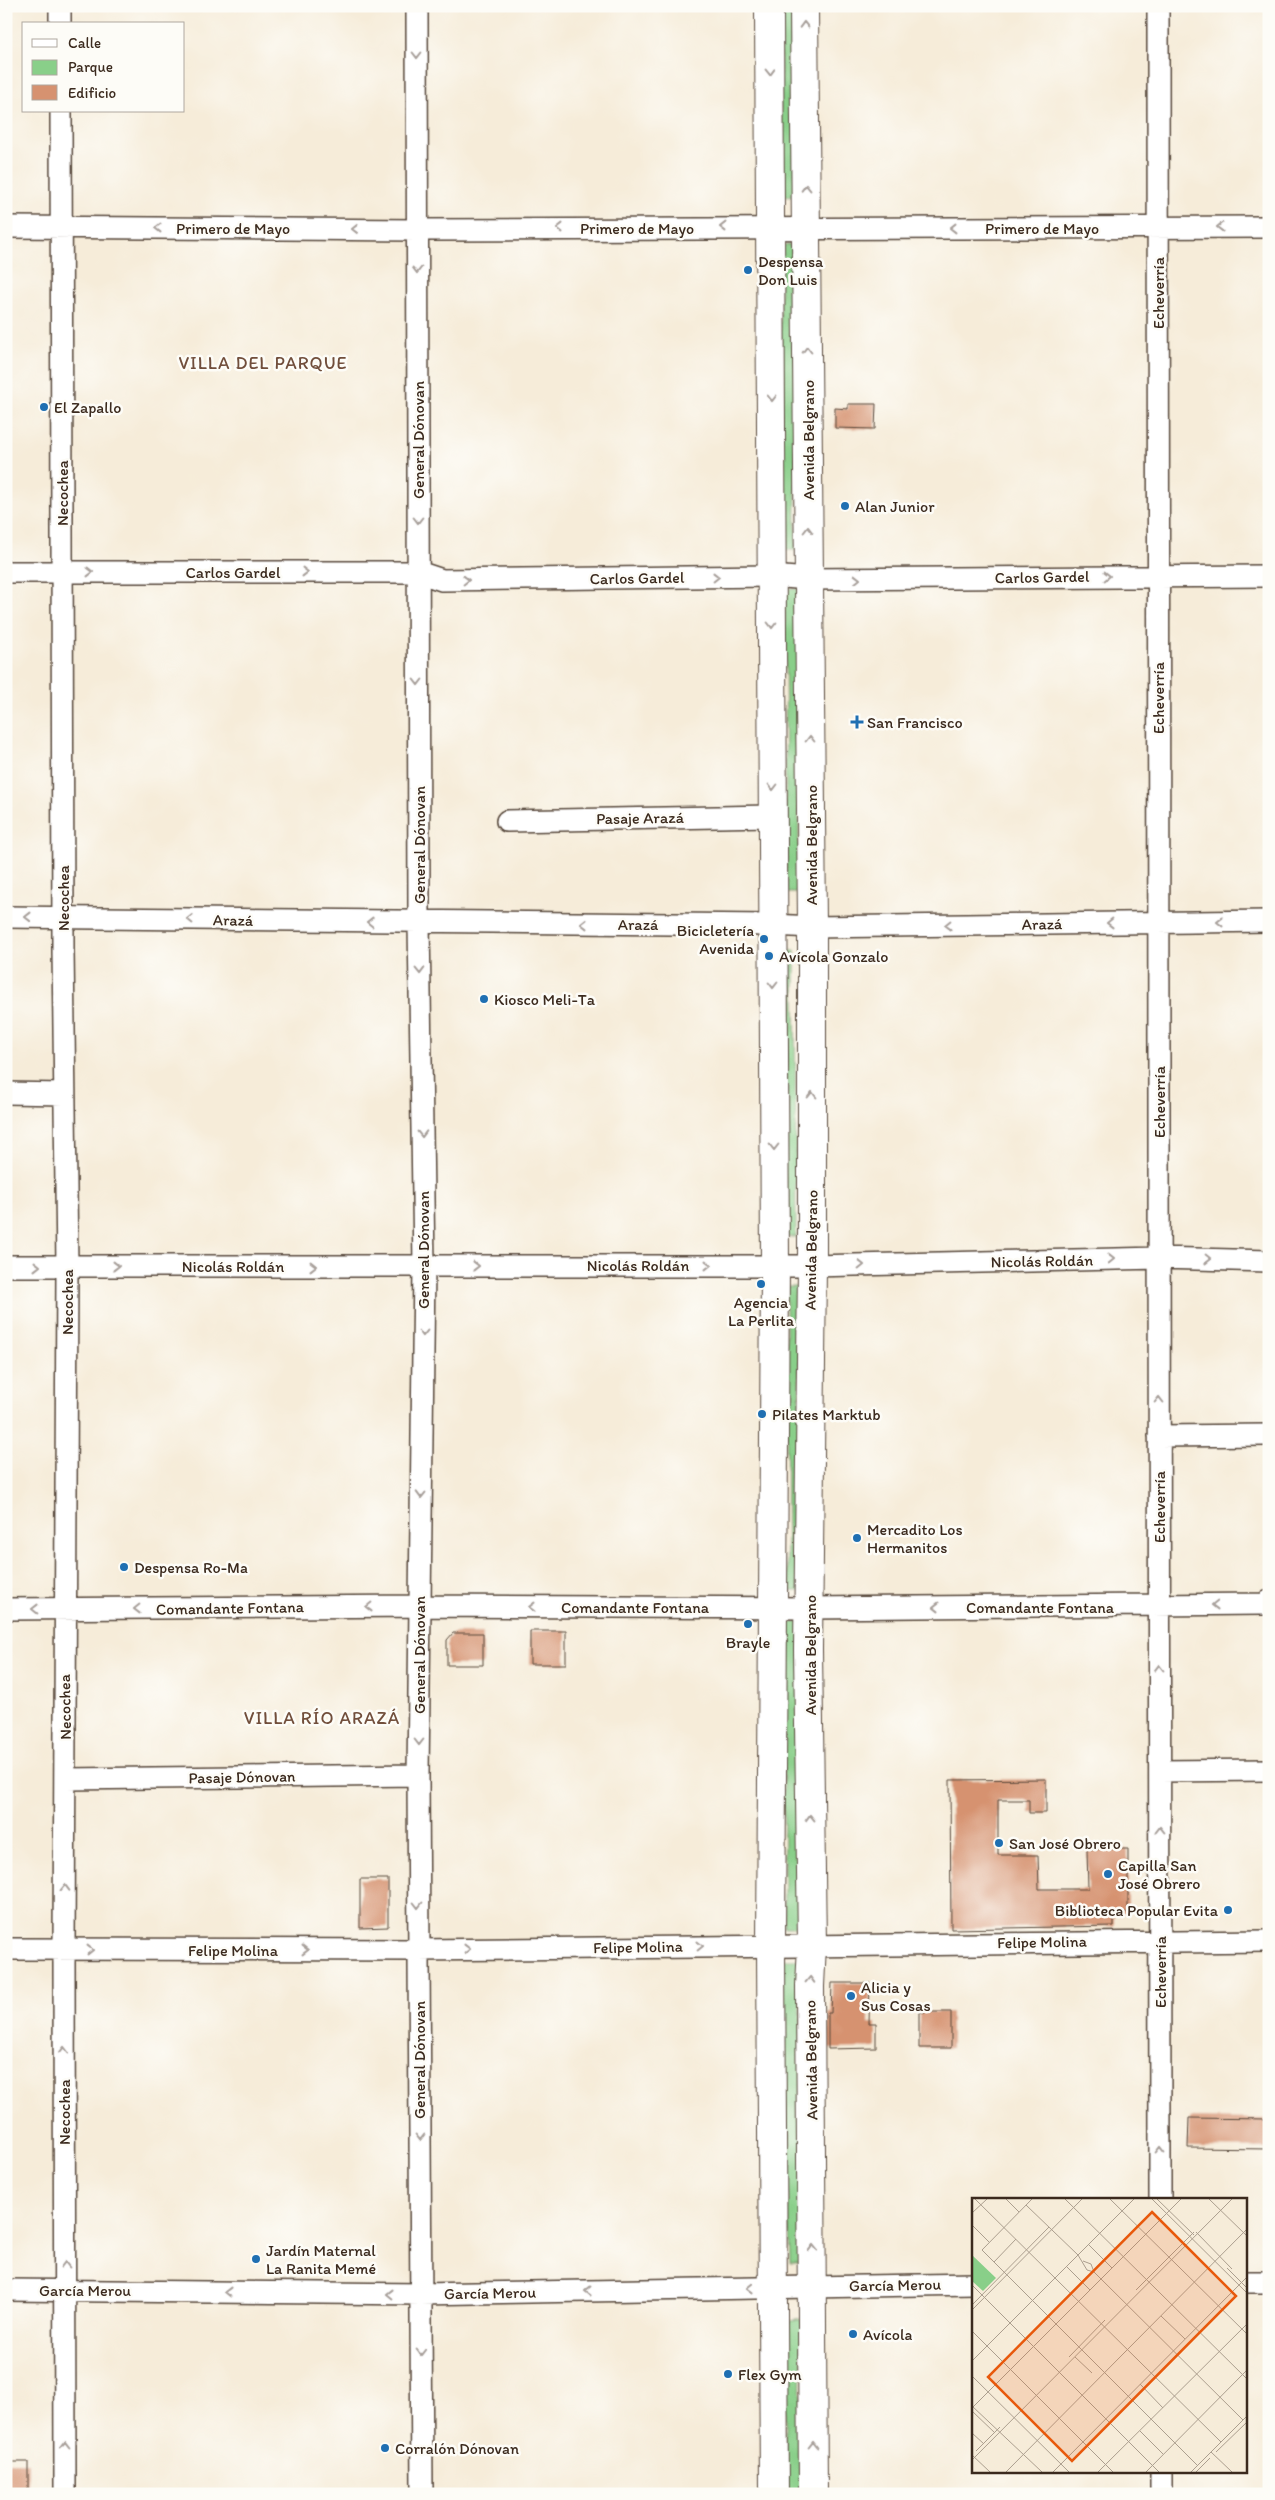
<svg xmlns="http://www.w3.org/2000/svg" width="1275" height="2500" font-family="Itim,sans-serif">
<rect width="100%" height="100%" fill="#fdfcf7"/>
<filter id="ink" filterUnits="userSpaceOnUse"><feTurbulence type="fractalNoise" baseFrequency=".02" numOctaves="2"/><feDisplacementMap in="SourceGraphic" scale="10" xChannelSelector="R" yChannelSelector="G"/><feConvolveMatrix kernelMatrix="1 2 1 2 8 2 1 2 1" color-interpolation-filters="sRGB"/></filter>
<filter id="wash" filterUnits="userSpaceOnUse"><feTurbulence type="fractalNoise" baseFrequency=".0096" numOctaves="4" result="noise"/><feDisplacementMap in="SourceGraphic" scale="20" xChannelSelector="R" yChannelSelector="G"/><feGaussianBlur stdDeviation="1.12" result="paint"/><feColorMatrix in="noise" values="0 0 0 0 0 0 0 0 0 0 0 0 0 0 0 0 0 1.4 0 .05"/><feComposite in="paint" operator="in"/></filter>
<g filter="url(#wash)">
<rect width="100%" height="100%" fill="#f6ecd9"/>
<path fill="#89cf89" stroke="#627c54" d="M780,6H795L796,196H781Z
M780,245H795L796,550H782Z
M785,589H798L799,893H786Z
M795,950L796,1237H780V951Z
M786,1287H799L800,1591H787Z
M801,1622L802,1927H784L783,1623Z
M782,1959H800L805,2263H790Z
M802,2319L801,2494H785V2322Z"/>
<g id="blocks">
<path fill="#d69270" d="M848,404H876L875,429L835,428V408L848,409Z
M530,1631H566V1664H530Z
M453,1633H483V1665H447V1640Z
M1046,1779V1813H1029V1800H998V1855H1038L1039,1889H1088L1087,1849H1128V1913H1114V1926L951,1929L950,1780Z
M360,1879H388V1927L360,1928Z
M832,1983H870L869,2023H876V2048L828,2049V2013H831Z
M919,2012H951V2048H919Z
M1189,2118L1269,2119V2149L1188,2148Z
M6,2462H28V2494H6Z"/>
</g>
</g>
<g filter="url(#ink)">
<use href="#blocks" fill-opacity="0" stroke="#57473a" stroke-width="1"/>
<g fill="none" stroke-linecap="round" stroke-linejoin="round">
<g stroke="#57473a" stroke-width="24">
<path id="street" d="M60,6V24
M417,6L419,923L424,1266L418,1775L422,2494
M1158,6L1160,2199
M61,111L63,949L67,1266L64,1950L65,2494
M6,227L417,230L1269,227
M6,572H418L442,580L772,576L808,579L1269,576
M507,821L773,816
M6,917L773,925L812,927L1269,921
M6,1093L64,1094
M6,1266H812L1159,1258L1269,1261
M1159,1436L1269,1435
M6,1609L420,1606L810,1608L1264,1604L1269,1601
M1160,1771L1269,1770
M66,1779L418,1775
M6,1949L418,1950L1269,1941
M1246,2282H1269
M6,2290L421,2294L974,2284
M1161,2471V2494"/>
</g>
<g stroke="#57473a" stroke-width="30">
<path id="secondary" d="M769,6L775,1264L771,1945L774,2494
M804,6L812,927V1266L808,1650L812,1945L810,1986L813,2494"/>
</g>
<use href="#street" stroke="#fff" stroke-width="21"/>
<use href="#secondary" stroke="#fff" stroke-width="28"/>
</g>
<defs><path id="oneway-chevron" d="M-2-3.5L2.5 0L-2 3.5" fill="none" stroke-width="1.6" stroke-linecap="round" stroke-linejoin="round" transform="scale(1.25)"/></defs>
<g stroke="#a79f9a">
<use href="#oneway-chevron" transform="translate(804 25) rotate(-91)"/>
<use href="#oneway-chevron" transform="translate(417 55) rotate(90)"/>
<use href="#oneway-chevron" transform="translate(770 72) rotate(89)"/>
<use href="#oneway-chevron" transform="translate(806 188) rotate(-91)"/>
<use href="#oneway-chevron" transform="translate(723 227) rotate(180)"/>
<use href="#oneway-chevron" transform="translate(1220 227) rotate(179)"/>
<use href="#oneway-chevron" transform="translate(158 228) rotate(-180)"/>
<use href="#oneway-chevron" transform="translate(560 228) rotate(180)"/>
<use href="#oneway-chevron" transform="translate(953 228) rotate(180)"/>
<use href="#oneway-chevron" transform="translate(355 229) rotate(-180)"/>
<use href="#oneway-chevron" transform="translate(417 270) rotate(90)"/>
<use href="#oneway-chevron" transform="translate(807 350) rotate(-90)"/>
<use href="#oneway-chevron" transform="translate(772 398) rotate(90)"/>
<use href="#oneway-chevron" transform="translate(418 520) rotate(90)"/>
<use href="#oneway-chevron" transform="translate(808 530) rotate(-90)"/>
<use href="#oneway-chevron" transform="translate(90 572)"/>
<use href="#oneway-chevron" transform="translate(305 572)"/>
<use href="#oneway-chevron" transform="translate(1107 576) rotate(-1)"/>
<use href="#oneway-chevron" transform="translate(716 577) rotate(-1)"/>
<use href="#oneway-chevron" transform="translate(857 579) rotate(-1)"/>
<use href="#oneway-chevron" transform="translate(466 580) rotate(-1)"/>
<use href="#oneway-chevron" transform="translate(772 625) rotate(90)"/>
<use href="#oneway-chevron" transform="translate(418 682) rotate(90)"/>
<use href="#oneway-chevron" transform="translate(810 739) rotate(-90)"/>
<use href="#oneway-chevron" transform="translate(773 787) rotate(90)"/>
<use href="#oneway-chevron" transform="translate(28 917) rotate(180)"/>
<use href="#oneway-chevron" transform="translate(190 919) rotate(-179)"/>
<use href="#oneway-chevron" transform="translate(370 922) rotate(-179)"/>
<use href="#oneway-chevron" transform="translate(1220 922) rotate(180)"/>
<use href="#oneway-chevron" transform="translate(1110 923) rotate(179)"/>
<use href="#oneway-chevron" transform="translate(584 924) rotate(-180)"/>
<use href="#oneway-chevron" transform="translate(948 925) rotate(179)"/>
<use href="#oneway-chevron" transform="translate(420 971) rotate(89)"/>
<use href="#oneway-chevron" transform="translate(773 985) rotate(90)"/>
<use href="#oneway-chevron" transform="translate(812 1095) rotate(-90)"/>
<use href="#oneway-chevron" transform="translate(422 1134) rotate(89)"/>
<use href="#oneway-chevron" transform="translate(774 1147) rotate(90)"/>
<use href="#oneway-chevron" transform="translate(1111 1259) rotate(-1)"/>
<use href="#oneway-chevron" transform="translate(1208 1259) rotate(1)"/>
<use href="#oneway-chevron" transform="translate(708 1265)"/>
<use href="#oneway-chevron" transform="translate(861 1265) rotate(-1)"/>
<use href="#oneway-chevron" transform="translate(37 1266)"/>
<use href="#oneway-chevron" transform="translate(116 1266)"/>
<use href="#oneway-chevron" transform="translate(313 1266)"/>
<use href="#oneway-chevron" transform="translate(476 1266)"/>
<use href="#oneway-chevron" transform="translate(423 1333) rotate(91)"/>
<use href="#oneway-chevron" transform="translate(1159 1400) rotate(-90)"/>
<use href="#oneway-chevron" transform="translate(421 1495) rotate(91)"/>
<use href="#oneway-chevron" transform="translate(1215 1605) rotate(179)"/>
<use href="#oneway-chevron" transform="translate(369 1607) rotate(179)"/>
<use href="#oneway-chevron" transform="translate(532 1607) rotate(-180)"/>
<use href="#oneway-chevron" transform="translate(936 1607) rotate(180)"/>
<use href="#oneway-chevron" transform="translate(35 1609) rotate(-179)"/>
<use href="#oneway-chevron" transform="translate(137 1609) rotate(179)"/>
<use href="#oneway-chevron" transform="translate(1159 1668) rotate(-90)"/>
<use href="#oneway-chevron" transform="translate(419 1742) rotate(90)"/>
<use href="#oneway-chevron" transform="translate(810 1818) rotate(-91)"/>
<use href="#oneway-chevron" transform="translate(1160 1830) rotate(-90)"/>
<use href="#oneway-chevron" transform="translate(65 1888) rotate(-89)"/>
<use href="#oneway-chevron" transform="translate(418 1905) rotate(90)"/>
<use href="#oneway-chevron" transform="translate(700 1946) rotate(-1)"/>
<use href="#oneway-chevron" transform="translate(467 1949) rotate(-1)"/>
<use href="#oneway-chevron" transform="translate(90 1950)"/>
<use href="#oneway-chevron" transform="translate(305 1950)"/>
<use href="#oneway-chevron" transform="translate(810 1980) rotate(-88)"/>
<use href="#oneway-chevron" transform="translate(64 2050) rotate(-90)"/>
<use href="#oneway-chevron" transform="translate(420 2137) rotate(90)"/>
<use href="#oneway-chevron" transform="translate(1160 2150) rotate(-90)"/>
<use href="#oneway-chevron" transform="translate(813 2248) rotate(-91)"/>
<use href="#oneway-chevron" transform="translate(65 2265) rotate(-90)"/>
<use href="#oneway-chevron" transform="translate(750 2288) rotate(179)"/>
<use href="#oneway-chevron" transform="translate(588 2291) rotate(179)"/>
<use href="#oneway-chevron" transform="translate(228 2292) rotate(-179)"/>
<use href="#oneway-chevron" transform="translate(390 2294) rotate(-179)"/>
<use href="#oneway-chevron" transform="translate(421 2352) rotate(90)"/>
<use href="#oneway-chevron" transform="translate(65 2445) rotate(-90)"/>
<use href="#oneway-chevron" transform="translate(813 2445) rotate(-90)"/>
</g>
</g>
<g fill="#1f6fb2" stroke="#fdfcf7" stroke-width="2">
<circle cx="748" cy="270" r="5"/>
<circle cx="44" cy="407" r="5"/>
<circle cx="845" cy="506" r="5"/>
<path d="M854.5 714.5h5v5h5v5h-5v5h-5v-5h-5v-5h5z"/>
<circle cx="764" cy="939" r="5"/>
<circle cx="769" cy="956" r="5"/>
<circle cx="484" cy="999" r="5"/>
<circle cx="761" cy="1284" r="5"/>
<circle cx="762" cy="1414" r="5"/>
<circle cx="857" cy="1538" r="5"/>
<circle cx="124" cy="1567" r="5"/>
<circle cx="748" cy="1624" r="5"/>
<circle cx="999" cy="1843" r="5"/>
<circle cx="1108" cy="1874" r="5"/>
<circle cx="1228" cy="1910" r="5"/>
<circle cx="851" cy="1996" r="5"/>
<circle cx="256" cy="2259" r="5"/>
<circle cx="853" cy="2334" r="5"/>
<circle cx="728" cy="2374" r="5"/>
<circle cx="385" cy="2448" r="5"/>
</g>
<g text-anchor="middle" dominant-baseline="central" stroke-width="5" stroke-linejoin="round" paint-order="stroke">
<g font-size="16" fill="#3b2a1e" stroke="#fdfcf7">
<text x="233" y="228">Primero de Mayo</text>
<text x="637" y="228">Primero de Mayo</text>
<text x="1042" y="228">Primero de Mayo</text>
<text transform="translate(1158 293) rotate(-90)">Echeverría</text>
<text transform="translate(418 440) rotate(-90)">General Dónovan</text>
<text transform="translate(808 440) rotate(-90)">Avenida Belgrano</text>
<text transform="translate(62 493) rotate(-90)">Necochea</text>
<text x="233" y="572">Carlos Gardel</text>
<text transform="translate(1042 577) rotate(-1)">Carlos Gardel</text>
<text transform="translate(637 578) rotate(-1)">Carlos Gardel</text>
<text transform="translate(1158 698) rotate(-90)">Echeverría</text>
<text transform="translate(640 818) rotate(-1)">Pasaje Arazá</text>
<text transform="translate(419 845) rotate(-90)">General Dónovan</text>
<text transform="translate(811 845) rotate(-90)">Avenida Belgrano</text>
<text transform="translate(63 898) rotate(-90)">Necochea</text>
<text transform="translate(233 920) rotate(1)">Arazá</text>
<text x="638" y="924">Arazá</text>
<text transform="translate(1042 924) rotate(-1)">Arazá</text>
<text transform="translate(1159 1102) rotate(-90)">Echeverría</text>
<text transform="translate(423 1250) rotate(-90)">General Dónovan</text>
<text transform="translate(811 1250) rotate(-89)">Avenida Belgrano</text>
<text transform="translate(1042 1261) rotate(-1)">Nicolás Roldán</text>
<text x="638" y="1265">Nicolás Roldán</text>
<text x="233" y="1266">Nicolás Roldán</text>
<text transform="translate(67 1302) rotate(-90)">Necochea</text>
<text transform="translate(1159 1507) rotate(-90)">Echeverría</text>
<text x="635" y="1607">Comandante Fontana</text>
<text x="1040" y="1607">Comandante Fontana</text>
<text transform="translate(230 1608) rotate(-1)">Comandante Fontana</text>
<text transform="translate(419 1655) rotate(-90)">General Dónovan</text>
<text transform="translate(810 1655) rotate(-90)">Avenida Belgrano</text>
<text transform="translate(65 1707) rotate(-91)">Necochea</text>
<text transform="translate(242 1777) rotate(-1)">Pasaje Dónovan</text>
<text transform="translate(1042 1942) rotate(-1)">Felipe Molina</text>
<text transform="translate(638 1947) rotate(-1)">Felipe Molina</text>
<text x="233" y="1950">Felipe Molina</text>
<text transform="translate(1160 1972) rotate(-90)">Echeverría</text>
<text transform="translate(419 2060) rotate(-90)">General Dónovan</text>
<text transform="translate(811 2060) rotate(-91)">Avenida Belgrano</text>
<text transform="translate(64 2112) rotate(-90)">Necochea</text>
<text transform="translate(895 2285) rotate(-1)">García Merou</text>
<text x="85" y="2290">García Merou</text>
<text transform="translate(490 2293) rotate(-1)">García Merou</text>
</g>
<g font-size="16" fill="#3b2a1e" stroke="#fdfcf7" text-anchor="start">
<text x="758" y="261">Despensa<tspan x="758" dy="18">Don Luis</tspan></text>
<text x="54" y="407">El Zapallo</text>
<text x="855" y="506">Alan Junior</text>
<text x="867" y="722">San Francisco</text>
<text x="754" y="930" text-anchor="end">Bicicletería<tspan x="754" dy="18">Avenida</tspan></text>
<text x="779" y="956">Avícola Gonzalo</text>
<text x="494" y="999">Kiosco Meli-Ta</text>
<text x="761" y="1302" text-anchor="middle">Agencia<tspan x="761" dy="18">La Perlita</tspan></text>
<text x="772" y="1414">Pilates Marktub</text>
<text x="867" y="1529">Mercadito Los<tspan x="867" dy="18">Hermanitos</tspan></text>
<text x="134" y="1567">Despensa Ro-Ma</text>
<text x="748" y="1642" text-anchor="middle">Brayle</text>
<text x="1009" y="1843">San José Obrero</text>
<text x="1118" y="1865">Capilla San<tspan x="1118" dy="18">José Obrero</tspan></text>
<text x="1218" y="1910" text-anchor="end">Biblioteca Popular Evita</text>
<text x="861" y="1987">Alicia y<tspan x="861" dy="18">Sus Cosas</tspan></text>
<text x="266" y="2250">Jardín Maternal<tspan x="266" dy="18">La Ranita Memé</tspan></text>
<text x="863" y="2334">Avícola</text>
<text x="738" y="2374">Flex Gym</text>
<text x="395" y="2448">Corralón Dónovan</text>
</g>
<g font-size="18" letter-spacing="1" fill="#714e3b" stroke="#fdfcf7">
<text x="263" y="363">VILLA DEL PARQUE</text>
<text x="322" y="1718">VILLA RÍO ARAZÁ</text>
</g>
</g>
<g transform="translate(972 2198)">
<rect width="275" height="275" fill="#f6ecd9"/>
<path d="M0,57L24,80L11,93L0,83Z" fill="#89cf89"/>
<path fill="none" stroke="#ab9e8e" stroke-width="1" d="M3,1L249,244M34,1L47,14M60,1L10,52L225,267M93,1L275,181M138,1L275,136M180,1L275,95M185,1L222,37M237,1L275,38M54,7L106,57L115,72L122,74L271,222M0,15L15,1M0,27L17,44M224,34L260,71M116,46L140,70M111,63L119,66L122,74M22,64L44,41M95,69L118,92M255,70L275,90M0,87L187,274M164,92L222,34M0,107L77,29M0,112L110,1M189,118L213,141M0,133L141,274M97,159L133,122M103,159L120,175M0,163L162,1M0,178L97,274M168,186L191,210M0,208L70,274M1,209L209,1M0,213L23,235M168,233L191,256M0,235L12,246M4,253L28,229M239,254L260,274M244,254L275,224M0,257L18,274M0,262L260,1M34,274L275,31M81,274L275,79M126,274L275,126M174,274L275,172M219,274L275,218M224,274L238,260"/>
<path fill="#e8590c" fill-opacity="0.15" stroke="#e8590c" stroke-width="2.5" d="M180,14L264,98L100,263L16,179Z"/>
<rect width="275" height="275" fill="none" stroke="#3b2a1e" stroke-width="2.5"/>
</g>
<rect width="1275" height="2500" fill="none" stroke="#fdfcf7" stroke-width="25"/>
<rect x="22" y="22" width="162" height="90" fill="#fdfcf7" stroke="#afa8a0"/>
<rect x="32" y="39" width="25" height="8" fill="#ffffff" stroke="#afa8a0"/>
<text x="68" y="48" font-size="15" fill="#3b2a1e">Calle</text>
<rect x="32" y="60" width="25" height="15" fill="#89cf89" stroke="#afa8a0"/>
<text x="68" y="72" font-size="15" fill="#3b2a1e">Parque</text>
<rect x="32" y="85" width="25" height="15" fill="#d69270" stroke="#afa8a0"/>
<text x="68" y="98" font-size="15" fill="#3b2a1e">Edificio</text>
</svg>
